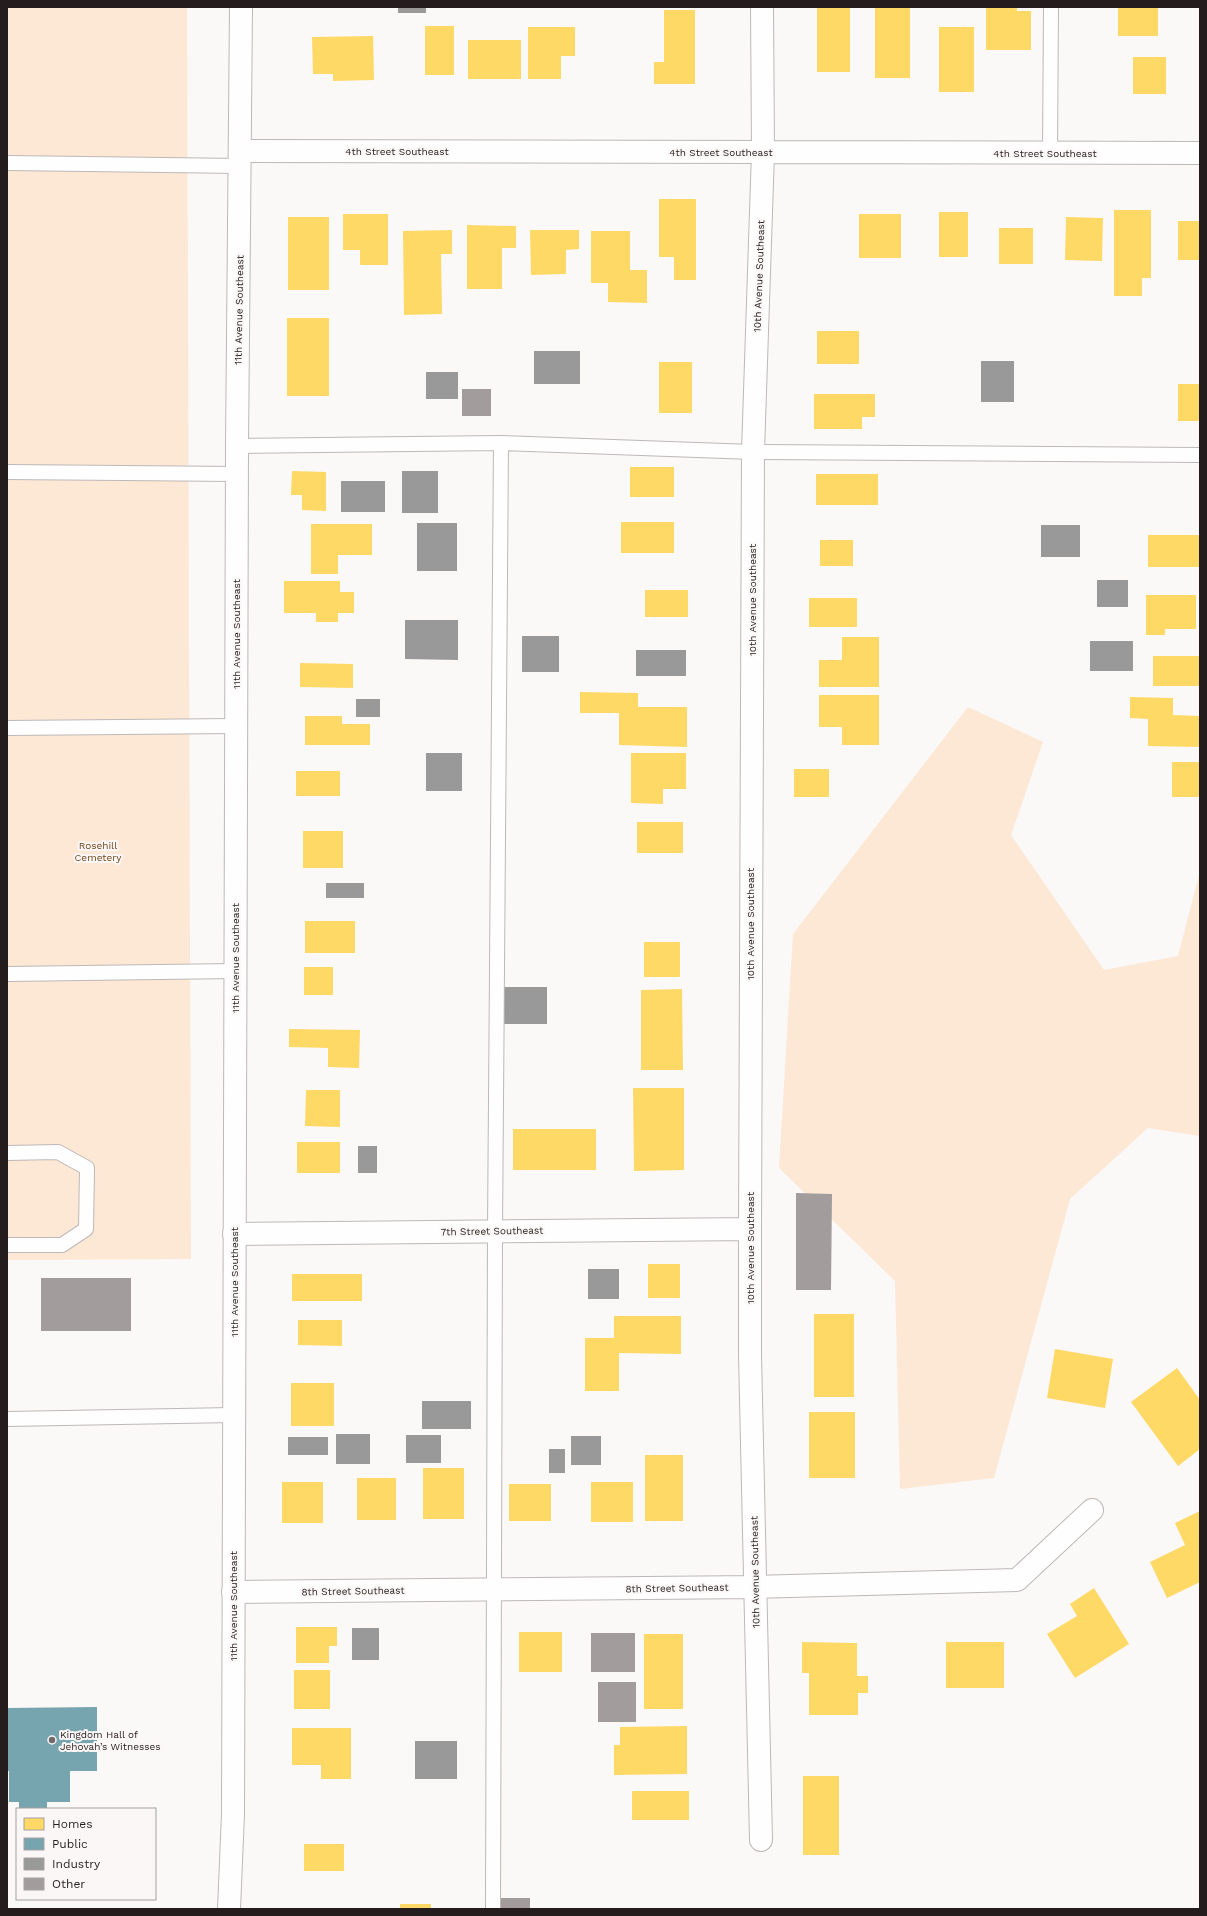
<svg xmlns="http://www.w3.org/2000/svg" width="1207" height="1916" font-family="'Work Sans',sans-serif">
<rect width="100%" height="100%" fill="#fbf8f8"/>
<path fill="#fce8d5" d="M7,7H187L191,1259L7,1260Z
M968,707L1043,742L1011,835L1104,970L1178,956L1200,871V1136L1148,1128L1070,1199L994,1478L900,1489L895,1281L779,1168L793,934Z"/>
<path fill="#ffd966" d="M817,7H850V72H817Z
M875,7H910V78H875Z
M986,7H1017V11H1031V50H986Z
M1118,7H1158V36H1118Z
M664,10H695V84H654V62H664Z
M425,26H454V75H425Z
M528,27H575V56H561V79H528Z
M939,27H974V92H939Z
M373,36L374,80L333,81V74H313L312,37Z
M468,40H521V79H468Z
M1133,57H1166V94H1133Z
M659,199H696V280H674V257H659Z
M1114,210H1151V278H1142V296H1114Z
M939,212H968V257H939Z
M343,214H388V265H360V250H343Z
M859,214H901V258H859Z
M288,217H329V290H288Z
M1066,217L1103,218L1102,261L1065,260Z
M1178,221H1200V260H1178Z
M467,225L516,226V248H502V289H467Z
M999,228H1033V264H999Z
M452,230V254H441L442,314L404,315L403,231Z
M530,230H579V249L566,250V274L531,275Z
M591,231H630V270H647V303L608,302V283H591Z
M287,318H329V396H287Z
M817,331H859V364H817Z
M659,362H692V413H659Z
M1178,384H1200V421H1178Z
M814,394H875V417H862V429H814Z
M630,467H674V497H630Z
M292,471L326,472V511L302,510V495H291Z
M816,474H878V505H816Z
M621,522H674V553H621Z
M311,524H372V555H338V574H311Z
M1148,535H1200V567H1148Z
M820,540H853V566H820Z
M284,581H340V592H354V613H338V622H316V613H284Z
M645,590H688V617H645Z
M1146,595H1196V629H1165V635H1146Z
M809,598H857V627H809Z
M842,637H879V687H819V660H842Z
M1153,656H1200V686H1153Z
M300,663L353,664V688L300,687Z
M580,692L638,693V707H687V747L619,745V713H580Z
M819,695H879V745H842V727H819Z
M1130,697L1173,698V715L1200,716V747L1148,746V719L1130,718Z
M305,716H342V724H370V745H305Z
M631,753H686V789H663V804L631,803Z
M1172,762H1200V797H1172Z
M794,769H829V797H794Z
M296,771H340V796H296Z
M637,822H683V853H637Z
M303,831H343V868H303Z
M305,921H355V953H305Z
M644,942H680V977H644Z
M304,967H333V995H304Z
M682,989L683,1070H641V990Z
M289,1029L360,1030L359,1068L328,1067V1048L289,1047Z
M633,1088H684V1170L634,1171Z
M306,1090H340V1127L305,1126Z
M513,1129H596V1170H513Z
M297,1142H340V1173H297Z
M648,1264H680V1298H648Z
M292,1274H362V1301H292Z
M814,1314H854V1397H814Z
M614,1316H681V1354L619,1353V1391H585V1338H614Z
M298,1320H342V1346L298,1345Z
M1055,1349L1113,1359L1105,1408L1047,1398Z
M1177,1368L1200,1400V1449L1178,1466L1131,1402Z
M291,1383H334V1426H291Z
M809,1412H855V1478H809Z
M645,1455H683V1521H645Z
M423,1468H464V1519H423Z
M357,1478H396V1520H357Z
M282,1482H323V1523H282Z
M591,1482H633V1522H591Z
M509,1484H551V1521H509Z
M1200,1511V1582L1167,1598L1150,1562L1185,1545L1175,1523Z
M1094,1588L1129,1644L1075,1678L1047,1634L1077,1616L1070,1604Z
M296,1627H337V1646H329V1663H296Z
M519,1632H562V1672H519Z
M644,1634H683V1709H644Z
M802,1642L857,1643V1676H868V1693H858V1715H809V1673H802Z
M946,1642H1004V1688H946Z
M294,1670H330V1709H294Z
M687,1726V1774L614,1775V1745H620V1727Z
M292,1728H351V1779H321V1765H292Z
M803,1776H839V1855H803Z
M632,1791H689V1820H632Z
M304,1844H344V1871H304Z
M400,1904H431V1909H400Z"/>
<path fill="#76a5af" d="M97,1707V1771H70V1802H47V1809H19V1802H9V1771H7V1708Z"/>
<path fill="#999" d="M398,7H426V13H398Z
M534,351H580V384H534Z
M981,361H1014V402H981Z
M426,372H458V399H426Z
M402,471H438V513H402Z
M341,481H385V512H341Z
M417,523H457V571H417Z
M1041,525H1080V557H1041Z
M1097,580H1128V607H1097Z
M405,620H458V660L405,659Z
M522,636H559V672H522Z
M1090,641H1133V671H1090Z
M636,650H686V676H636Z
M356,699H380V717H356Z
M426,753H462V791H426Z
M326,883H364V898H326Z
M503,987H547V1024H503Z
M358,1146H377V1173H358Z
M588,1269H619V1299H588Z
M422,1401H471V1429H422Z
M336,1434H370V1464H336Z
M406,1435H441V1463H406Z
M571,1436H601V1465H571Z
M288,1437H328V1455H288Z
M549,1449H565V1473H549Z
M352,1628H379V1660H352Z
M415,1741H457V1779H415Z"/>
<path fill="#a29d9c" d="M462,389H491V416H462Z
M796,1193L832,1194L831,1290H796Z
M41,1278H131V1331H41Z
M591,1633H635V1672H591Z
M598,1682H636V1722H598Z
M501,1898H530V1909H501Z"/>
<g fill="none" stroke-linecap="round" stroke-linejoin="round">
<g stroke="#beb8b8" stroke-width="16">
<path id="service" d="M1050,153L1051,7
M7,163L241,166
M237,446L501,443L753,452L1200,455
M7,472L237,474
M7,728L236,726
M7,974L235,971
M7,1153L58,1152L87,1168L86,1229L62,1245H7
M7,1419L234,1415
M493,1909L495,1231L501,443"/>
</g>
<g stroke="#beb8b8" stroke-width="24">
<path id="minor" d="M241,151L1200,153
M234,1234L750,1229
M233,1592L756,1587L1017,1580L1092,1510
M761,1840L750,1355V1229L753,452L763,152L762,7"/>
</g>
<g stroke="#beb8b8" stroke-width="24">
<path id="tertiary" d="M229,1909L233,1814L237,446L241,7"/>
</g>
<use href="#service" stroke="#fefefe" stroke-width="14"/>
<use href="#minor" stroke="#fefefe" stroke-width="22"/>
<use href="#tertiary" stroke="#fefefe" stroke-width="22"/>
</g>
<circle fill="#706a6a" stroke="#fcf7f7" stroke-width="1.5" cx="52" cy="1740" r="4"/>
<g text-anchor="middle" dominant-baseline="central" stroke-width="4" stroke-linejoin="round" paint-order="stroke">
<g font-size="10" fill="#251d1d" stroke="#fcf7f7">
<text x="397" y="151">4th Street Southeast</text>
<text x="721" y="152">4th Street Southeast</text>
<text x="1045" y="153">4th Street Southeast</text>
<text transform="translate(759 276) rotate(-88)">10th Avenue Southeast</text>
<text transform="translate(239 310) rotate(-89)">11th Avenue Southeast</text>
<text transform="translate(752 600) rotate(-90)">10th Avenue Southeast</text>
<text transform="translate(236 634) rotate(-90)">11th Avenue Southeast</text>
<text transform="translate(750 924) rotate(-90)">10th Avenue Southeast</text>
<text transform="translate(235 958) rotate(-90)">11th Avenue Southeast</text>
<text transform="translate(492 1231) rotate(-1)">7th Street Southeast</text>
<text transform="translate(750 1248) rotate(-90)">10th Avenue Southeast</text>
<text transform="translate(234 1282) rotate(-90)">11th Avenue Southeast</text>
<text transform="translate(755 1572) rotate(-91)">10th Avenue Southeast</text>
<text transform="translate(677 1588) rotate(-1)">8th Street Southeast</text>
<text transform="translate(353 1591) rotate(-1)">8th Street Southeast</text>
<text transform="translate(233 1606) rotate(-90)">11th Avenue Southeast</text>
</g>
<g font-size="10" fill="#6f4616" stroke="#fcf7f7">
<text x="98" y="845">Rosehill<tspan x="98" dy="12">Cemetery</tspan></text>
</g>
<g font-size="10" fill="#251d1d" stroke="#fcf7f7" text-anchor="start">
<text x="60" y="1734">Kingdom Hall of<tspan x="60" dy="12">Jehovah’s Witnesses</tspan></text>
</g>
</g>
<rect width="1207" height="1916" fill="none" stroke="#251d1d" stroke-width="16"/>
<rect x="16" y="1808" width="140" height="92" fill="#fcf7f7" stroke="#a6a0a0"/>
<rect x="24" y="1818" width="20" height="12" fill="#ffd966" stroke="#a6a0a0"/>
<text x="52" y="1828" font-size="12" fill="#251d1d">Homes</text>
<rect x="24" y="1838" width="20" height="12" fill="#76a5af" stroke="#a6a0a0"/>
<text x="52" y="1848" font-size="12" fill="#251d1d">Public</text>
<rect x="24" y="1858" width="20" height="12" fill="#999999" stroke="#a6a0a0"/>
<text x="52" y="1868" font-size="12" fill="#251d1d">Industry</text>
<rect x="24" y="1878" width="20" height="12" fill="#a29d9c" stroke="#a6a0a0"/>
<text x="52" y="1888" font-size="12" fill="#251d1d">Other</text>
</svg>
